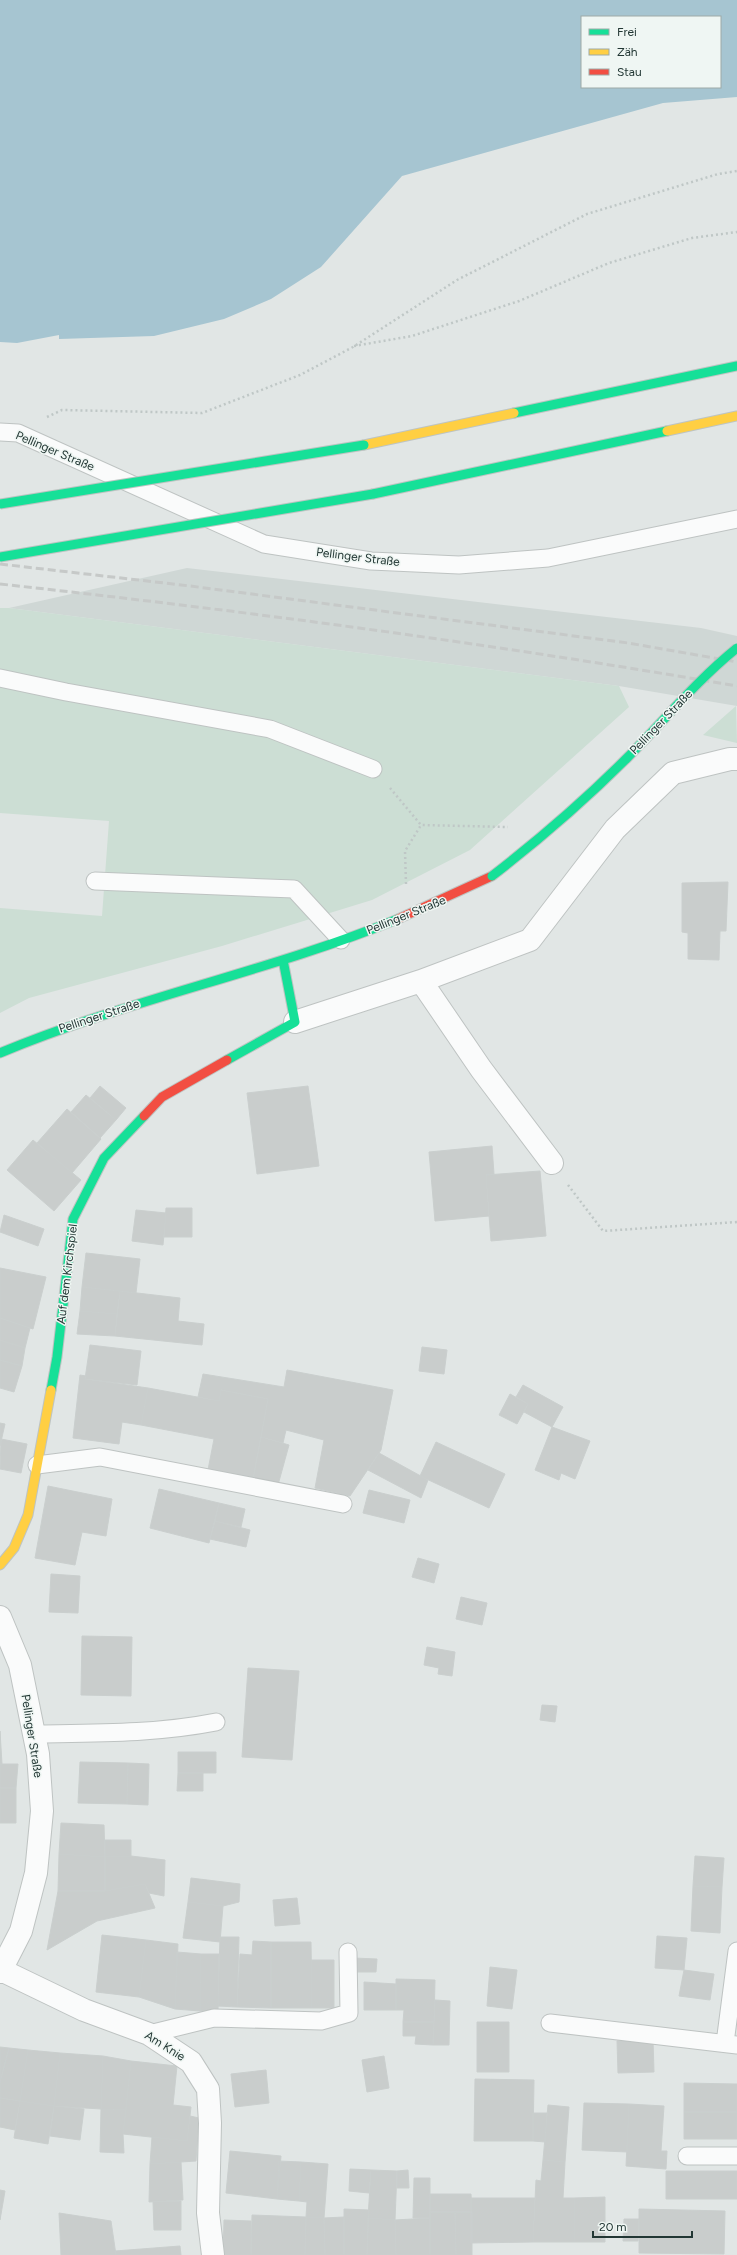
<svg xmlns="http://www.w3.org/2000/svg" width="737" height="2255" font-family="Figtree,sans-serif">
<rect width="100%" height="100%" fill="#e1e6e5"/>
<path fill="#cfd7d5" d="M187,568L701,628L737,636V706L619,686L9,608Z"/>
<path fill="#ccded4" d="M0,608H9L619,686L629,707L470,850L372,900L222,946L29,998L0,1013V908L102,916L109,821L0,813Z
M736,706L737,743L703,735Z"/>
<path fill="#a6c5d1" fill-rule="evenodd" d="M0,0H737V97L663,103L402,176L321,267L271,299L224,319L154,336L59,339V335L17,343L0,342ZM582,17H720V87H582Z"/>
<path fill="#c9cdcc" stroke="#cacfce" d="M728,882L726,931H720L719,960L688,959V933L682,932V883Z
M100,1086L126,1108L116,1120L90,1098Z
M308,1086L319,1166L257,1174L247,1093Z
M86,1095L116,1120L100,1138L71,1112Z
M67,1109L101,1139L72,1173L37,1143Z
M33,1140L81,1180L54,1211L7,1170Z
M492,1146L494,1174L486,1175L489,1216L435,1221L429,1152Z
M540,1171L546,1236L491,1241L486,1175Z
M166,1208H192V1237H164Z
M136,1210L166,1213L163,1245L132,1241Z
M4,1215L44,1229L38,1246L0,1232Z
M86,1253L140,1259L136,1293L82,1287Z
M0,1268L46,1277L33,1329L0,1318Z
M82,1287L120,1291L117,1314L80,1311Z
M120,1291L180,1298L178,1321L204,1324L202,1345L115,1336Z
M80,1311L117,1314L115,1336L77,1334Z
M0,1318L30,1328L25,1348L0,1340Z
M0,1340L25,1348L22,1366L0,1360Z
M90,1345L141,1351L137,1385L85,1379Z
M422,1347L447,1350L444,1374L419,1371Z
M0,1360L22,1366L14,1392L0,1388Z
M287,1370L393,1390L381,1450L350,1496L315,1488L324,1440L286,1430L283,1443L261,1437L268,1399L221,1390L219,1401L198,1397L203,1374L284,1387Z
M80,1375L86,1376L85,1379L148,1388L141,1425L122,1422L119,1444L73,1438Z
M523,1385L563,1407L552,1427L524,1412L528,1404L516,1397Z
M148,1388L219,1401L221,1390L268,1399L253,1479L207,1475L214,1439L141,1425Z
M510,1394L528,1404L517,1424L499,1415Z
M0,1423L5,1424L0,1446Z
M552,1427L590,1441L575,1479L561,1473L559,1480L535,1470Z
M261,1437L289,1445L278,1485L253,1479Z
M1,1439L27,1444L21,1473L0,1469Z
M436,1442L505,1474L489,1508L420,1476Z
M379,1453L428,1480L421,1498L368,1470Z
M48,1486L112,1499L106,1536L82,1532L75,1565L35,1558Z
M159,1489L219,1503L209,1543L150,1528Z
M369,1490L410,1500L404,1523L363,1513Z
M219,1503L245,1509L241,1527L215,1521Z
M215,1521L250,1530L246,1547L210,1539Z
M418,1558L439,1564L434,1583L412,1577Z
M51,1574L80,1576L78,1613L49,1612Z
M461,1597L487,1603L482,1625L456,1619Z
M82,1636L132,1637L131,1696L81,1695Z
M427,1647L455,1652L452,1676L438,1674L439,1668L424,1665Z
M248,1668L299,1671L292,1760L242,1757Z
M542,1705L557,1706L555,1722L540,1720Z
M0,1731L2,1764H0Z
M178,1752H216V1773H178Z
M80,1762L128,1763L127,1804L78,1803Z
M128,1763L149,1764L148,1805L127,1804Z
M0,1764H18L16,1788H0Z
M178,1773H203V1791H177Z
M0,1788H16V1823H0Z
M61,1823L104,1825L105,1857L59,1854Z
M105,1840H131V1856L105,1857Z
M59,1854L105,1857V1891H58Z
M131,1856L165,1860L164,1896L149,1893L145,1884L105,1891V1857Z
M695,1856L724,1858L722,1887L693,1886Z
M191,1878L240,1884L239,1902L223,1906L188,1902Z
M145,1884L155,1908L97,1921L47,1950L58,1891H105Z
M693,1886L722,1887L720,1933L691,1931Z
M297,1898L300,1924L275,1926L273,1900Z
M188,1902L223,1906L220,1942L183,1938Z
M102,1935L146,1940L139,1997L96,1992Z
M657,1936L687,1938L684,1970L655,1968Z
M220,1937H239L237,2007L218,2006Z
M146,1940L178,1944L175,2009L139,1997Z
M253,1941L271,1942V2008L237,2007L240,1954L252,1955Z
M271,1942H311L312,2008H271Z
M177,1952L201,1954L200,2011L175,2009Z
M201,1954H219L218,2011H200Z
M354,1958L377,1959L376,1972H354Z
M311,1960H334V2008H312Z
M490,1967L517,1970L512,2009L487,2006Z
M684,1970L714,1974L710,2000L679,1996Z
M396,1979L435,1980L434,2022H403L404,2010H396Z
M364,1982L396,1984V2010H364Z
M435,2000L450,2001L449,2045H433Z
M403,2022H434L433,2045L415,2044L416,2036H403Z
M477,2022H509V2072H477Z
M653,2040L654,2072L618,2073L617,2041Z
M0,2047L9,2048L0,2082Z
M9,2048L28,2050L20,2101L0,2098V2082Z
M28,2050L60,2053L54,2106L20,2101Z
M60,2053L103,2056L101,2109L54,2106Z
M103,2056L131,2061L126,2110L101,2109Z
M384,2056L389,2088L367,2092L362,2060Z
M131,2061L177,2066L173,2105L191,2107L187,2141L123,2134Z
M266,2070L269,2103L235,2107L231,2074Z
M475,2079L534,2080L533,2141H474Z
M684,2083L737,2084V2112H684Z
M0,2098L20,2101L15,2130L0,2127Z
M20,2101L54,2106L48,2144L14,2138Z
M584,2103L629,2104L627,2152L582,2150Z
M629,2104L664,2106L661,2151H667L666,2169L626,2166Z
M548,2105L569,2107L565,2162L543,2160Z
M54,2106L84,2109L80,2140L50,2136Z
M101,2109L126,2110L123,2134L124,2153L100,2152Z
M684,2112H737V2139H684Z
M533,2113H547L545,2142L533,2141Z
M190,2116L199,2118L196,2161L150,2164L152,2137L187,2141Z
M230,2151L281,2156L277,2199L226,2193Z
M543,2160L565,2162L563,2198H574L575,2242H533L536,2180L541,2181Z
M279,2161L301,2162L299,2201L277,2199Z
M181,2162L183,2200L149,2202L150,2164Z
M301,2162L328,2164L324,2218L306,2217L307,2202L299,2201Z
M350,2169L371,2170L369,2193L349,2191Z
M371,2170L397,2171L395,2220L368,2218Z
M408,2170L409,2188H397V2171Z
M666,2171H737V2199H666Z
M414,2178H430V2218H413Z
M0,2190L5,2191L0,2220Z
M430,2194H471L472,2212H430Z
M605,2197V2242H575L574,2198Z
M471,2198H535L533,2242L471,2243Z
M181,2201V2230H154L153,2202Z
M344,2209L369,2210L367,2255H344Z
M639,2209L725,2211L724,2254L639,2253Z
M430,2212H455L456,2255H430Z
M455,2212H472V2255H456Z
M59,2213L111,2221L116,2255H61Z
M252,2215L306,2217L305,2255H251Z
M306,2217L324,2218L325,2255H305Z
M344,2217V2255H325L324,2218Z
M368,2218L395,2220L396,2255H367Z
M430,2218V2255H396L395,2220Z
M624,2219H639L638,2241H623Z
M224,2220L251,2221V2255H223Z
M180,2246L181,2255H116L115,2251Z"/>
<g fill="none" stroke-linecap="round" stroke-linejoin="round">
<g stroke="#bec3c2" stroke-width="19">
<path id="lane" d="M0,432L18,433L264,544L371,561L459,565L548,558L737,519
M0,678L66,692L270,729L373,769
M95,881L294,889L341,940
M37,1465L100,1457L343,1504
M34,1734C95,1733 155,1734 216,1722
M550,2023L737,2045
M149,2034L214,2018L321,2021L349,2013L348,1952
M725,2043L737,1951
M687,2156H737"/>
</g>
<g stroke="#bec3c2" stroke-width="24">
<path id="street" d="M421,981L530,940L615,829L673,773L730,759H737
M295,1022L421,981L481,1069L552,1163
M0,1617L20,1665L38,1754L42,1811L36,1873L21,1931L0,1972
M1,1970L84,2010L149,2034L191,2062L208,2089L210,2123L208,2213L213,2255"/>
</g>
<g stroke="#bec4c2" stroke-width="11">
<path id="fast" d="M514,413L737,366
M373,494L667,431
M0,1053C129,999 268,972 398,919
M227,1060L295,1022L283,960
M51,1390L57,1357L73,1219L104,1158L144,1116"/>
</g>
<g stroke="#bec4c2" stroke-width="11">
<path id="slow" d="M667,431L737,416
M364,445L514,413
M0,1565L14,1548L28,1515L51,1390"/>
</g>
<g stroke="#bec4c2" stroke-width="11">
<path id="jam" d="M398,919L492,876
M144,1116L162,1097L227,1060"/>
</g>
<path stroke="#bfc7c6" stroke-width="2.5" stroke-dasharray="2 3" stroke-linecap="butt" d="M354,346L412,336L519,301L609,263L692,238L737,232
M47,417L62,410L202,413L300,375L353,347L457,280L587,214L718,174L737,171
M390,788L421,825L508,827
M406,884L405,851L421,825
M568,1185L603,1231L737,1222"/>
<use href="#lane" stroke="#fafbfb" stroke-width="17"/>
<use href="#street" stroke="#fafbfb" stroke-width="22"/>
<use href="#fast" stroke="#16e098" stroke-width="9"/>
<use href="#slow" stroke="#ffcf43" stroke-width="9"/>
<use href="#jam" stroke="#f24e42" stroke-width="9"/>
<path stroke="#c6c9c8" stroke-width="3" stroke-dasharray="8 4" stroke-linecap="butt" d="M0,564L190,586L628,643L737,662
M0,584C246,611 493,644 737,686"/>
<g stroke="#bcc3c1" stroke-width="11" stroke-linecap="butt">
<path id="fast-bridge" d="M0,504L364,445
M0,557L373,494
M492,876C540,839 585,800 627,758C664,721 696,681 737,648"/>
</g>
<use href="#fast-bridge" stroke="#16e098" stroke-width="9"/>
</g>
<g text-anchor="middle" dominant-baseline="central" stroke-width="3" stroke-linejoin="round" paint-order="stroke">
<g font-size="12" fill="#223734" stroke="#eff6f3">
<text transform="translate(55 451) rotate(23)">Pellinger Straße</text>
<text transform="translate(358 557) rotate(7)">Pellinger Straße</text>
<text transform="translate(661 722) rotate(-46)">Pellinger Straße</text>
<text transform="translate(406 915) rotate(-22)">Pellinger Straße</text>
<text transform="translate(99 1016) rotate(-18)">Pellinger Straße</text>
<text transform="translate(67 1274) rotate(-83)">Auf dem Kirchspiel</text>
<text transform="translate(32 1736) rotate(81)">Pellinger Straße</text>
<text transform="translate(165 2046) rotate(32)">Am Knie</text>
</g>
</g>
<rect x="581" y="16" width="140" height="72" fill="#eff6f3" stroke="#9daaa7"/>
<rect x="589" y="29" width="20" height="6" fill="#16e098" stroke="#9daaa7"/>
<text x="617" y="36" font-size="12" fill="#223734">Frei</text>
<rect x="589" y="49" width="20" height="6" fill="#ffcf43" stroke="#9daaa7"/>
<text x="617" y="56" font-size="12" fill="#223734">Zäh</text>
<rect x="589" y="69" width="20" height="6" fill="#f24e42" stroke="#9daaa7"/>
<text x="617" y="76" font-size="12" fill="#223734">Stau</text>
<path d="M593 2231v6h99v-6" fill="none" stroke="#223734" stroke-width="2"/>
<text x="599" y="2231" font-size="12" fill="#223734" stroke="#eff6f3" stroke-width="3" paint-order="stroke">20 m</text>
</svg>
